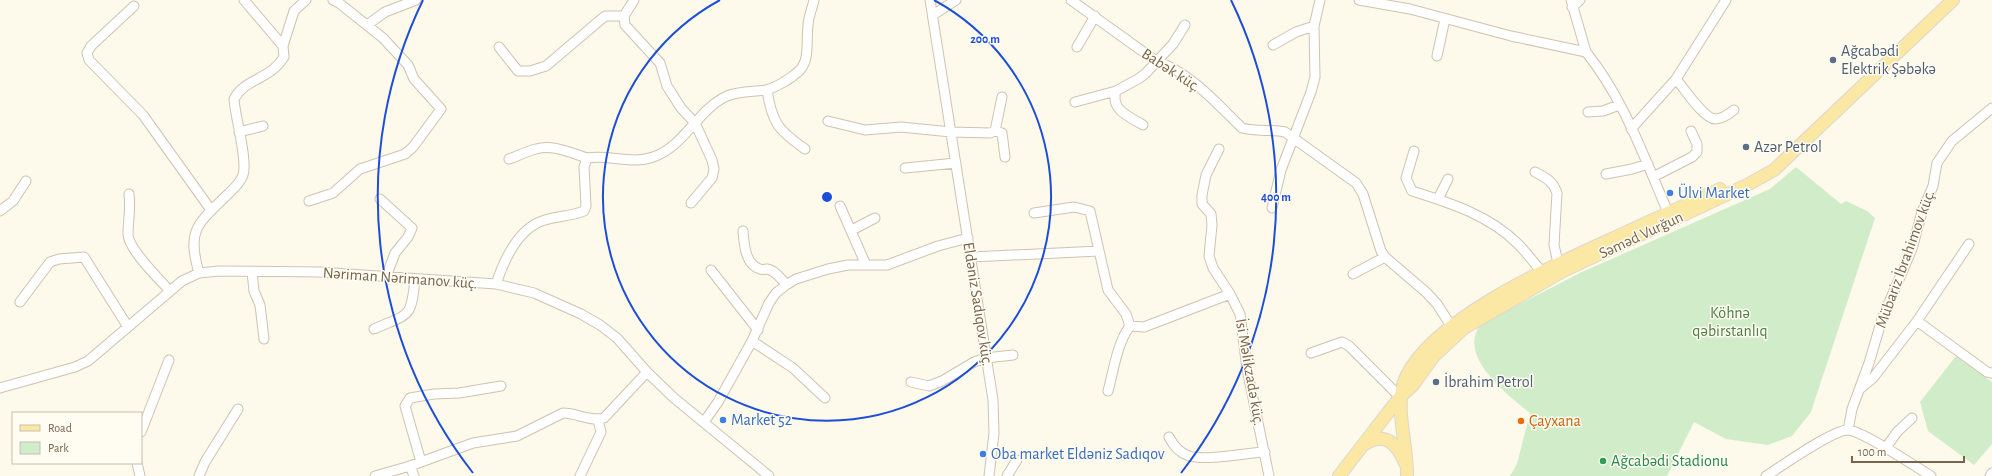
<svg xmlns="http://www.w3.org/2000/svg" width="1992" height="476" font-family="'Alegreya Sans',sans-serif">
<rect width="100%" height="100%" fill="#fdf9eb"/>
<path fill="#d1ecc8" d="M1796,167L1841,204L1846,201L1867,211L1875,218L1811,412L1792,436L1768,445L1726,439L1694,422L1667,476H1510L1517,464L1530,413C1507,395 1456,355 1481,324L1582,272L1770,189Z
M1956,356L1992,382V444L1974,465L1928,431L1920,402Z"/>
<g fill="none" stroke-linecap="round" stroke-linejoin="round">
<g stroke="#d0c3af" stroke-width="11">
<path id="minor" d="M634,0L624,16L625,25L660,63L667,86L681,108L695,123L712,160L714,169L712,178L691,203
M930,0L993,400L994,433L989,476
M1071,0L1156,61C1191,73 1216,103 1242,128C1256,132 1271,129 1285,132L1356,183L1363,194L1381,251L1385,257L1427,293L1437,304L1451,326
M1359,0L1410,9L1511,36L1586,52C1625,100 1646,163 1671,219
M1571,0L1586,52
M134,6L91,46L87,53L89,60L143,115L211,210
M1572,7L1580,0
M933,15L956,0
M367,25L385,12L416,0
M1273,45L1296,32L1314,26
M283,46L294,11L306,0
M499,47L518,71H530L546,66L605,16H624
M1077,47L1095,16
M1437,56L1445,19
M1676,79C1684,88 1703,118 1715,119C1722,119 1729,114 1734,110
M767,90C772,123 778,130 805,149
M1075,102L1116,91
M1588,112L1603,111L1619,105
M828,121L865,130L901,127L951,132L990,133L995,131L1002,97
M1143,125C1130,117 1110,110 1116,91L1138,79L1145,74L1173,44L1185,25
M1631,129L1676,79L1726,0
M995,131L1002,133L1005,157
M239,132L263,126
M1219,149L1206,175L1202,195V204L1211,214L1212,225L1209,256L1213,268L1230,294L1240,314L1247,369L1269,476
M1414,151L1406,178L1412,191C1450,203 1489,215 1518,244C1527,253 1534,263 1542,272
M509,159C518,156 527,151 536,149C553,144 571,153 587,158
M905,168L956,163
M1535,172C1546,178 1553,181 1557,193L1554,245L1558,263
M1606,174L1632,169L1648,164
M1653,177L1692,157L1697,152V144L1691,131
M129,194C131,208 128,221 128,234C128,249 160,280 170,291
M380,199L412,228L408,237L395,253L386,277
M1438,199L1448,179
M309,201L333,193L360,169L405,154L413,147L441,109L414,79L408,65L383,38L339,3L333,0
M840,206L866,265
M1272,208L1281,170L1311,92L1315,77L1314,26L1320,0
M0,211L13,201L26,181
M1034,213L1074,207L1090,211L1108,290L1126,314L1130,326L1144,327L1230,294
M852,230L875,218
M743,231C744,243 745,265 760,269C762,270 765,269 767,269C774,270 782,279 786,285
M971,257L1099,251
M711,270L758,330
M252,272L254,291L260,305L264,339
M199,273C187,231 196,225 226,196C232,190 240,184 243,175C248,160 235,117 234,99C245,78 270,80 284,57L283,46L244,0
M1353,274L1385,257
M496,284C504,260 519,227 545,220C558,216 572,216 584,211L586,206L584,167L587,158C609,154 631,165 653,157C684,147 698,109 727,96C740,91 753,92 766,90C777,87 792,78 800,70C810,59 806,41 808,26C808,18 812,9 814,0
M20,302L50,262L59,259L84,257L128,327
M1917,321L1987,372L1992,373
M374,329C410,313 411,319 415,279
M752,341L793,368L825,398
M1311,353L1342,342L1349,346L1400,397
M911,382L929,386L942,381L974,362L986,358L1013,355
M0,388L75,367L88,361L182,281L199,273L219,271L319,272L496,284L534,293L581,314L600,325L617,338L647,372L674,398L769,476
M1861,388L1873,378L1917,321L1969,244
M1108,391C1114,369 1117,343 1130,326
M704,422L718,402L752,341L769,303L776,293L786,285L796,279L828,269L848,265H887L938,246L968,238
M1848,430L1852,409L1869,363L1882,319L1912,249L1922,212L1933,186L1937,163L1952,141L1992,108
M141,432L169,360
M1169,437C1173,445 1180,453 1189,456C1208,461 1244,453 1265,452
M1885,449L1897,432L1912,418
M421,462L405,406L410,398L434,394L459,393L501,386
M137,463L140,476
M410,466L414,476
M199,476L205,462L238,409
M375,476L410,466L473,443L517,436L563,413C577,413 591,422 604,418L647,372
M580,476L601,432L598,420
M1007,476L1017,460
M1766,476C1782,466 1832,430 1848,430C1863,431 1916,467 1931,476
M1990,476L1992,473"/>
</g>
<g stroke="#dcd7d1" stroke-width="14">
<path id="major" d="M1365,444C1386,431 1397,444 1405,463
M1339,476L1400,397L1413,385L1433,357L1464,328L1563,271L1747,185L1774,170L1953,0
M1407,476C1408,445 1393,405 1406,377C1434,317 1559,263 1618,236C1652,220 1686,205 1720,189"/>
</g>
<use href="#minor" stroke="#fff" stroke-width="9"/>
<use href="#major" stroke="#fbe8a4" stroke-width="12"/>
</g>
<g fill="none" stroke="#1d4ed8" stroke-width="2">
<path d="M934 0A224 224 0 1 1 720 0"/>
<path d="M473 473A449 449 0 0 1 423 0M1231 0A449 449 0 0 1 1181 473"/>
</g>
<g fill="#5c6f8a" stroke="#fffcf2" stroke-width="1.5">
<circle cx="1833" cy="60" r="4"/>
<circle cx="1746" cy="147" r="4"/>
<circle cx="1436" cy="382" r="4"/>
</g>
<g fill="#3f7fe0" stroke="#fffcf2" stroke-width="1.5">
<circle cx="1670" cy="193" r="4"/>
<circle cx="723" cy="420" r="4"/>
<circle cx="983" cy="454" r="4"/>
</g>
<circle fill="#e8710a" stroke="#fffcf2" stroke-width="1.5" cx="1521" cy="421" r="4"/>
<circle fill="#2e9e5b" stroke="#fffcf2" stroke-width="1.5" cx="1603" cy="461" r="4"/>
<g text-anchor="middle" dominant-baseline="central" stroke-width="3" stroke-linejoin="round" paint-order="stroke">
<g font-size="16" fill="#4e5e75" stroke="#fffcf2" text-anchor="start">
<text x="1841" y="51">Ağcabədi<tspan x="1841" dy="18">Elektrik Şəbəkə</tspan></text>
<text x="1754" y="147">Azər Petrol</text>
<text x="1444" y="382">İbrahim Petrol</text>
</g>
<g font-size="16" fill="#79644d" stroke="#fffcf2">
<text transform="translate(1171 70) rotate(33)">Babək küç.</text>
<text transform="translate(1641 235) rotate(-25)">Səməd Vurğun</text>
<text transform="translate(1905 259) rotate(-70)">Mübariz İbrahimov küç.</text>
<text transform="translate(400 278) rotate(4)">Nəriman Nərimanov küç.</text>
<text transform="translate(978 304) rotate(81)">Eldəniz Sadıqov küç.</text>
<text transform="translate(1250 372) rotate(80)">İsi Məlikzadə küç.</text>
</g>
<g font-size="16" fill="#366cbe" stroke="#fffcf2" text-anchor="start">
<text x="1678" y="193">Ülvi Market</text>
<text x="731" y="420">Market 52</text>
<text x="991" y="454">Oba market Eldəniz Sadıqov</text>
</g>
<g font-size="16" fill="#4c7f44" stroke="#fffcf2">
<text x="1730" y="313">Köhnə<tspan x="1730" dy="18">qəbirstanlıq</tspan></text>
</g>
<g font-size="16" fill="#c56008" stroke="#fffcf2" text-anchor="start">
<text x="1529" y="421">Çayxana</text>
</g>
<g font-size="16" fill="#27864d" stroke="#fffcf2" text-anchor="start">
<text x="1611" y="461">Ağcabədi Stadionu</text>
</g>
</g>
<circle cx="827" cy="197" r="6" fill="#1d4ed8" stroke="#fffcf2" stroke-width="2"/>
<g font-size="12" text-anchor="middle" font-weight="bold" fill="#1d4ed8" stroke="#fffcf2" stroke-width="3" stroke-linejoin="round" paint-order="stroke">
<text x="985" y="43">200 m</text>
<text x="1276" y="201">400 m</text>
</g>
<rect x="12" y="412" width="130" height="52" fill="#fffcf2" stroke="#c9bfb0"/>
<rect x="20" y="425" width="20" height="6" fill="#fbe8a4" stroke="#c9bfb0"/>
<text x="48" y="432" font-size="12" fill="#79644d">Road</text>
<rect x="20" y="442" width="20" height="12" fill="#d1ecc8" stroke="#c9bfb0"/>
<text x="48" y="452" font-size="12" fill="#79644d">Park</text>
<path d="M1852 456v6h112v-6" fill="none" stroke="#79644d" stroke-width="2"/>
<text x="1858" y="456" font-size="12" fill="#79644d" stroke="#fffcf2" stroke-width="3" paint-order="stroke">100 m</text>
</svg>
